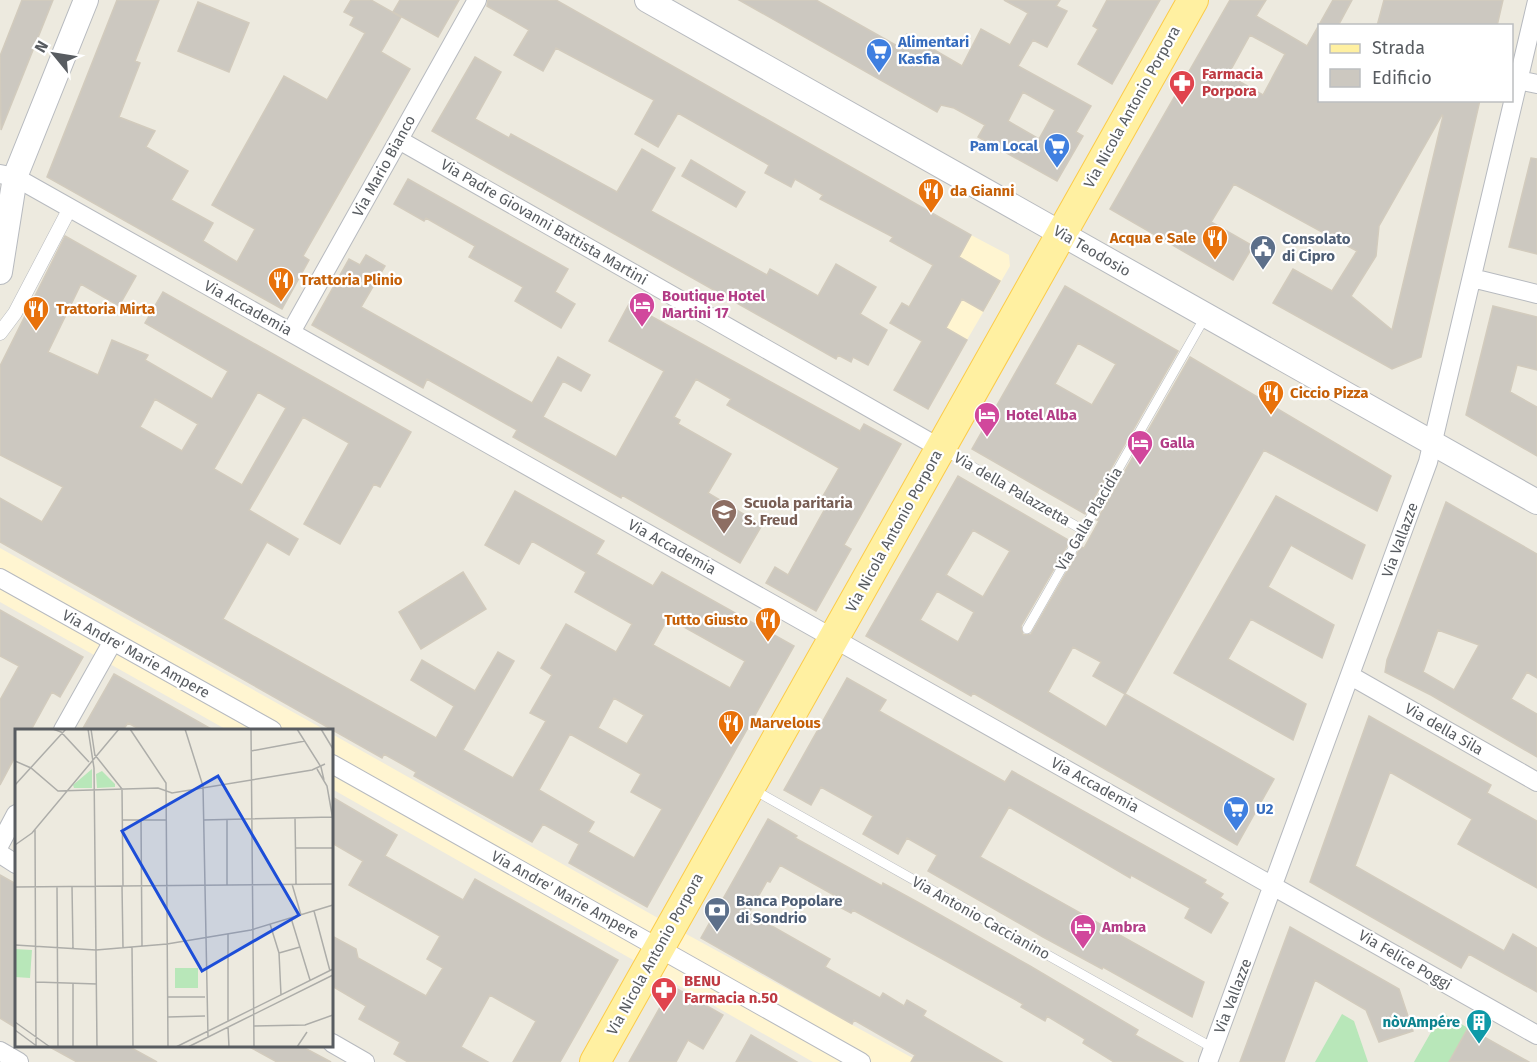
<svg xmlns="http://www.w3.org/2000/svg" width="1537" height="1062" font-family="'Fira Sans',sans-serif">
<rect width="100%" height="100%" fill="#edeadf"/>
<path fill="#fff5d1" d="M971,235L1009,255L1010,266L967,340L925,316Z
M0,548L325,730H227L0,602Z
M332,734L688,935L920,1062H813L332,789Z"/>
<path fill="#b8e7b9" d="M1442,1013L1468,1028L1449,1062H1414Z
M1342,1014L1354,1021L1368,1062H1315Z"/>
<path fill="#ccc8c0" stroke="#d2cbbd" stroke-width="1.5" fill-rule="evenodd" d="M22,0H53L1,130L0,56Z
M117,0H159L135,61L140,63L119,117L155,131L146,147L188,171L171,200L213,223L203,241L237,262L255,229L212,205L284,76L327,100L365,33L350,25L354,17L344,12L351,0H371L401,17L381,52L410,69L303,256L309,260L282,309L47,177Z
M400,0H459L438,37L393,12Z
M488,0H556L971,235L959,257L1000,281L983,311L962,299L946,328L967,340L928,409L894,390L922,341L890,323L902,303L909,307L933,265L890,241L893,237L820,199L823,195L795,179L791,187L765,173L769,165L678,113L658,147L635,134L654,100L556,48L543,71L514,55L529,30L487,6Z
M739,0H816L899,47L907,34L962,66L981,29L1010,45L1028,13L1004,0H1060L1056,6L1067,11L1047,47L1033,40L1018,66L1091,106L1076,132L1083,136L1057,181L978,137L985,125L954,108L941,105L937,112ZM1023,92L1055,110L1039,139L1008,121Z
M1107,0H1160L1112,84L1078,64L1098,29L1093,26Z
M1230,0H1266L1256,16L1307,46L1333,0H1352L1338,26H1320V100H1480L1421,357L1392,369L1273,303L1293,269L1332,291L1357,251L1234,184L1211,222L1253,246L1233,280L1110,209ZM1250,35L1285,54L1263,95L1228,75ZM1442,115L1443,116L1392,330L1351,296L1376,256L1379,226Z
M1384,0H1503L1497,26H1377Z
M198,2L249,23L229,72L178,51Z
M475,57L501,72L475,119L509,138L511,134L617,192L642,149L675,168L651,211L767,275L770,269L818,296L836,264L876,287L860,314L887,330L868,365L853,357L851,362L838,355L836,359L432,131Z
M1531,158L1537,159V254L1509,247Z
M691,160L745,192L736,207L682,176Z
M408,179L568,269L555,292L575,304L561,328L515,301L523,287L469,257L475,246L426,218L424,221L394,204Z
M65,236L136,276L119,306L81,284L48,352L98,375L112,340L148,355L145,360L212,399L228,371L145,323L163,292L411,432L380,487L374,484L340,544L304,524L349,443L303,417L249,510L298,539L289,555L267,542L223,619L246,632L436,738L454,706L411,680L422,660L475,691L498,652L514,661L463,750L513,778L546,721L530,713L552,675L541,668L566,624L616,652L632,624L575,592L586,572L532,541L519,564L485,545L515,491L604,541L596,554L653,586L662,572L794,646L647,907L569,863L579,844L543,824L532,842L414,776L416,772L384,754L382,758L0,542V498L42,522L63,487L0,455V366ZM258,392L286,408L242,485L214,469ZM155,399L198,424L182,451L140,427ZM668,618L745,661L730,688L653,645ZM614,698L644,715L627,744L598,728ZM570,734L641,774L631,792L662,809L634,858L588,832L594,822L539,790Z
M366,255L385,266L361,307L532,403L558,357L590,375L581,391L563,381L543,417L616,457L664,371L609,341L629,304L860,431L864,424L901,444L844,545L851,549L816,611L766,583L775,567L788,575L826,507L819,503L839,468L727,405L731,399L696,379L674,417L680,420L678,424L731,454L708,493L762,525L740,563L622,495L621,498L513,437L517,430L427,379L423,388L312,325L349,259L360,265Z
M1065,286L1178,351L1085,514L972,449ZM1078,343L1116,364L1092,405L1055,384Z
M1493,306L1537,317V370L1517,365L1510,392L1537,407V456L1466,415Z
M1190,357L1391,476L1377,511L1264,450L1125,694L1274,779L1237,845L973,693L971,696L866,636L958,476L1070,541L1021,626L1023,635L1031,634L1081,547L1084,548L1099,521L1097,520ZM973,530L1010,551L983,597L946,575ZM937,591L974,612L958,642L920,620ZM1073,647L1101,662L1093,676L1125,694L1106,727L1048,692Z
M1276,496L1365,545L1352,579L1291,545L1268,587L1334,625L1322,658L1251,619L1228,659L1306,704L1293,740L1174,673Z
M1446,502L1537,554V678L1527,672L1511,699L1537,714V757L1431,695L1385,672L1387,660ZM1438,630L1479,645L1454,690L1423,672Z
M463,572L486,609L421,649L399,612Z
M0,610L83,657L60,697L52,692L31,730H16V755L0,785V700L19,666L0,656Z
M114,674L137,687L213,730H141L128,723L123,730H82Z
M847,678L886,700L879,711L1005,782L1012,771L1206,880L1204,883L1223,894L1220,898L1228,903L1211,933L1185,918L1190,908L1131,875L1130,878L1009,807L980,857L1204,982L1192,1017L1103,967L1102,969L1043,937L928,871L937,855L907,838L898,854L863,834L873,816L821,787L811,805L784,790Z
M1369,716L1491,785L1487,793L1537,821V888L1458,844L1472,819L1390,772L1355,866L1504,951L1513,934L1537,948V992L1469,954L1461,968L1310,882Z
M332,797L397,835L385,856L463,900L475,879L618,960L560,1062H513L536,1021L490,995L461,1047L488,1062H408L394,1054L400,1042L359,1019L366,1006L332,986V936L356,949L358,958L426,996L443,968L427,959L440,936L349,885L363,861L332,843Z
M768,819L797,836L795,838L882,886L883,883L921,904L1030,966L1138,1030L1135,1035L1183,1062H1114L1083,1043L1085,1039L1047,1016L1045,1021L1021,1007L1023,1004L946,961L853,910L851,913L830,902L834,895L780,865L770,882L767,881L749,913L830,959L825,967L880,998L883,993L904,1006L907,1000L926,1011L923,1016L1002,1062H911L915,1055L854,1020L852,1024L701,938Z
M0,875L16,884V1028L0,1018Z
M1290,927L1399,989L1413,1031L1379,1042L1366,1010L1315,980L1284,1062H1240Z
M672,986L723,1015L703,1049L688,1040L676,1062H629Z
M1468,1028L1529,1062H1449Z
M751,1035L768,1045L797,1062H736Z
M48,1046H128L157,1062H77Z
M248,1046H301L331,1062H277Z"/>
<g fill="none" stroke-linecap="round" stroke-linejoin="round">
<g stroke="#b7babf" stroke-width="10">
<path id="service" d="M945,451L1083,530
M1027,629L1205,317
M754,790L1213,1048"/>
</g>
<g stroke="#b7babf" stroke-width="15">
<path id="pedestrian" d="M0,333L15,313L70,208"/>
</g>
<g stroke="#b7babf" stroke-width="20">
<path id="minor" d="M1518,80L1537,84
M399,140L940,448
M0,174L15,177L1537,1035
M1472,278L1537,294
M291,332L477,0
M0,578L272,730
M1351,676L1537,782
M63,730L113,641
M332,764L861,1062
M0,844L16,814
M0,854L16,864
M332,1043L365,1062
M0,1051L19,1062
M1208,1062L1428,462L1537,1"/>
</g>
<g stroke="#b7babf" stroke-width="26">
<path id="tertiary" d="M647,0L1537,502
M0,272L15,177L86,0"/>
</g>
<g stroke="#fccb48" stroke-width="32">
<path id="primary" d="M595,1062L1193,0"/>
</g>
<use href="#service" stroke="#fff" stroke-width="9"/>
<use href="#pedestrian" stroke="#fff" stroke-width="14"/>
<use href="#minor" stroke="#fff" stroke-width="18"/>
<use href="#tertiary" stroke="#fff" stroke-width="24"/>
<use href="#primary" stroke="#fff0a1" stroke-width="30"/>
</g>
<defs>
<g id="supermarket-pin" transform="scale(1.35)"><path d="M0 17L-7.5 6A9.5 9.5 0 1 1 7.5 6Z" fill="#3f7fe0" stroke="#fff"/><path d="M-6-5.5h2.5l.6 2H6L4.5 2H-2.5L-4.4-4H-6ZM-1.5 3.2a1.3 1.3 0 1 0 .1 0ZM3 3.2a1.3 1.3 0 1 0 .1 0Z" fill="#fff"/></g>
<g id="pharmacy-pin" transform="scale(1.35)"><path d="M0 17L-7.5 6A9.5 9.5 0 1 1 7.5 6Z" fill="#e0444e" stroke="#fff"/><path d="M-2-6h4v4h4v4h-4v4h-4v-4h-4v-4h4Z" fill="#fff"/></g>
<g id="restaurant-pin" transform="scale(1.35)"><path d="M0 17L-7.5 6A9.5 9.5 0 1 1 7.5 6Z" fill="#e8710a" stroke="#fff"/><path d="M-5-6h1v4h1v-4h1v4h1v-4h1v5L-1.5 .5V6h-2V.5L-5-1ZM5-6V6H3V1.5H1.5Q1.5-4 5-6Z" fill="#fff"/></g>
<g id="civic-pin" transform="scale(1.35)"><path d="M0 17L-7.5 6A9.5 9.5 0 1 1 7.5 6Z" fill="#5c6f8a" stroke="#fff"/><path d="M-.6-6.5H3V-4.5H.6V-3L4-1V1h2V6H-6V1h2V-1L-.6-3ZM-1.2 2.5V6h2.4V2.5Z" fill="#fff"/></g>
<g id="hotel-pin" transform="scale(1.35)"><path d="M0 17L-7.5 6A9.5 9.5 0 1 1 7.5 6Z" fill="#d1479c" stroke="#fff"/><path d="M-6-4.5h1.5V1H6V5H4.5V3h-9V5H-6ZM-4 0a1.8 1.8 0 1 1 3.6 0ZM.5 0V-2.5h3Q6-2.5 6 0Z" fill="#fff"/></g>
<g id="school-pin" transform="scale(1.35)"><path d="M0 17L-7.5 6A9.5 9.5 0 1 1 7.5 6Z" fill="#8d6e63" stroke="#fff"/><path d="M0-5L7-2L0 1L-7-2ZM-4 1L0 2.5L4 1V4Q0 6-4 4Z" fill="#fff"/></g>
<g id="bank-pin" transform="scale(1.35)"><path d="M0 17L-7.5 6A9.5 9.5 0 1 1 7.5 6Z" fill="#5c6f8a" stroke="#fff"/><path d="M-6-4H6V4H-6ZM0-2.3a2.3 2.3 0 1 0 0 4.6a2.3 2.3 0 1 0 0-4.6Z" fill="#fff"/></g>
<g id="building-pin" transform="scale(1.35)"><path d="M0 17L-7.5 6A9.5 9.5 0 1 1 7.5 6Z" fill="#0f9aa8" stroke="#fff"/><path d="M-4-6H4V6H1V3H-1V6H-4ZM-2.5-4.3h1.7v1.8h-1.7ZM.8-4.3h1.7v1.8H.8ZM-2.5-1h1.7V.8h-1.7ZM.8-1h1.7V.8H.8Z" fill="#fff"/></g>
</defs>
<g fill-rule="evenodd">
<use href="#supermarket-pin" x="879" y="51"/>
<use href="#pharmacy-pin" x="1182" y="83"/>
<use href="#supermarket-pin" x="1057" y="146"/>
<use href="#restaurant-pin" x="931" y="191"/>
<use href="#restaurant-pin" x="1215" y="238"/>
<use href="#civic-pin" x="1263" y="248"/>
<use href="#restaurant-pin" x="281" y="280"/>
<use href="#hotel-pin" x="642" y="305"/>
<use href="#restaurant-pin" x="36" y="309"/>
<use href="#restaurant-pin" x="1271" y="393"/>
<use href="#hotel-pin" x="987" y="415"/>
<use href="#hotel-pin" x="1140" y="443"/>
<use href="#school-pin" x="724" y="512"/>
<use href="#restaurant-pin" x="768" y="620"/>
<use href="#restaurant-pin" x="731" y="723"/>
<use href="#supermarket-pin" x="1236" y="809"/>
<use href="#bank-pin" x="717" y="910"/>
<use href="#hotel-pin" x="1083" y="927"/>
<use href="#pharmacy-pin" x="664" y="990"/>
<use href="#building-pin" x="1479" y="1022"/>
</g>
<g text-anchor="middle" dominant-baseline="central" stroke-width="4.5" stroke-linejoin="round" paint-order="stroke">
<g font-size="15" font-weight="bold" fill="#366cbe" stroke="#fff" text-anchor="start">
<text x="898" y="42">Alimentari<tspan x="898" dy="17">Kasfia</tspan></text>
<text x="1038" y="146" text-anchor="end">Pam Local</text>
<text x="1256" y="809">U2</text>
</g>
<g font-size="15" font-weight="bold" fill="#be3a42" stroke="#fff" text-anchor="start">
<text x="1202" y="74">Farmacia<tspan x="1202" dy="17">Porpora</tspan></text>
<text x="684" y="981">BENU<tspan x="684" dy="17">Farmacia n.50</tspan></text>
</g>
<g font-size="15" fill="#585c61" stroke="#fff">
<text transform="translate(1132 107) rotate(-61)">Via Nicola Antonio Porpora</text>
<text transform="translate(384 166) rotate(-61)">Via Mario Bianco</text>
<text transform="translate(544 222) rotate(30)">Via Padre Giovanni Battista Martini</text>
<text transform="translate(1092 251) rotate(30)">Via Teodosio</text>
<text transform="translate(248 308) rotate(29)">Via Accademia</text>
<text transform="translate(1012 489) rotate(30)">Via della Palazzetta</text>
<text transform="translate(1089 519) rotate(-60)">Via Galla Placidia</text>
<text transform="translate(894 531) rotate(-61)">Via Nicola Antonio Porpora</text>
<text transform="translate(1400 540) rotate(-70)">Via Vallazze</text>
<text transform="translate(672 547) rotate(29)">Via Accademia</text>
<text transform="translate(136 654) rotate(29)">Via Andre' Marie Ampere</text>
<text transform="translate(1444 729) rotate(30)">Via della Sila</text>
<text transform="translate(1095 785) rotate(29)">Via Accademia</text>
<text transform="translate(565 895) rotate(29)">Via Andre' Marie Ampere</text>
<text transform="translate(981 918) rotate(29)">Via Antonio Caccianino</text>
<text transform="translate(655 954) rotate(-61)">Via Nicola Antonio Porpora</text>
<text transform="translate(1405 960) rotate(30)">Via Felice Poggi</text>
<text transform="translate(1233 996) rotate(-69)">Via Vallazze</text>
</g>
<g font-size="15" font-weight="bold" fill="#c56008" stroke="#fff" text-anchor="start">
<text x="950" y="191">da Gianni</text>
<text x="1196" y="238" text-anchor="end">Acqua e Sale</text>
<text x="300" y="280">Trattoria Plinio</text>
<text x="56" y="309">Trattoria Mirta</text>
<text x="1290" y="393">Ciccio Pizza</text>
<text x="748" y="620" text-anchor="end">Tutto Giusto</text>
<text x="750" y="723">Marvelous</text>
</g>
<g font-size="15" font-weight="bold" fill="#4e5e75" stroke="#fff" text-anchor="start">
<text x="1282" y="239">Consolato<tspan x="1282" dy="17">di Cipro</tspan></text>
<text x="736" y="901">Banca Popolare<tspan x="736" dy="17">di Sondrio</tspan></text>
</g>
<g font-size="15" font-weight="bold" fill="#b23c85" stroke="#fff" text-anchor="start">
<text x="662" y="296">Boutique Hotel<tspan x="662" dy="17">Martini 17</tspan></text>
<text x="1006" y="415">Hotel Alba</text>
<text x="1160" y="443">Galla</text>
<text x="1102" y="927">Ambra</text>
</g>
<g font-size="15" font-weight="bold" fill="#785e54" stroke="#fff" text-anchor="start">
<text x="744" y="503">Scuola paritaria<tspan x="744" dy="17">S. Freud</tspan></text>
</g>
<g font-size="15" font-weight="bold" fill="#0d838f" stroke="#fff" text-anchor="end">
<text x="1460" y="1022">nòvAmpére</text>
</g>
</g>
<g transform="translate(15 729)">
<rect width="318" height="318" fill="#edeadf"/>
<path d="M77,40V59H59L58,56ZM87,42L100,55V58L82,59L81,45ZM0,220L17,221L15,249L0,248ZM160,239H183V259H160Z" fill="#b8e7b9"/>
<path fill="none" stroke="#adada9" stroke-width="1.5" d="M38,0L46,3L74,33M73,0L79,39L82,318M76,0L80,27M115,0L151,54L153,318M170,0L188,57L193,308M236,0L239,318M282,0L306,38L309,51M306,0L318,20M236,22L290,12M80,26L107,60M0,32L16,39L43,62L143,59L157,64L297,41L310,35M302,40L312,57L318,91M0,56L51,0M107,60L108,157M280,89L281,155M212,90V156M108,91H151M126,91L127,217M188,91L318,88M20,101L21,318M0,116L17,104L104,0M280,119H318M277,155L286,186M42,157L43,318M57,157L58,220M107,157L108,219M0,158L318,155M299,182L315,242M276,189L295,251M255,195L264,224L266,266M213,205V292M0,216L81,221L152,215L236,201L318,176M117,218L118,318M264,224L285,218M21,253L82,255M58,255V318M153,268H190M153,288L190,287M0,293L35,318M239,297L290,296L318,286M213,298L214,318M0,301L23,318M161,318L318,240M173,318L318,246M282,318L292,303"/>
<path fill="#1d4ed8" fill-opacity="0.15" stroke="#1d4ed8" stroke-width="3" d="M203,47L284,186L187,242L107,102Z"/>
<rect width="318" height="318" fill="none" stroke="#585c61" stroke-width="3"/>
</g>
<rect x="1318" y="24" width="195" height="78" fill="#ffffff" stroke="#bcbec0" stroke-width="1.5"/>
<rect x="1330" y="44" width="30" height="9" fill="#fff0a1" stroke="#bcbec0" stroke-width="1.5"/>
<text x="1372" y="54" font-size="18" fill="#585c61">Strada</text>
<rect x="1330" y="69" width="30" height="18" fill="#ccc8c0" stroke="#bcbec0" stroke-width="1.5"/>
<text x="1372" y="84" font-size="18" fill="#585c61">Edificio</text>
<g transform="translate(54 54) rotate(300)" stroke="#ffffff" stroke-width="4.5" paint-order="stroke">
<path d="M0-4.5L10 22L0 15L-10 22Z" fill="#585c61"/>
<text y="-9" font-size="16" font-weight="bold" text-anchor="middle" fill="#585c61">N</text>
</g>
</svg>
